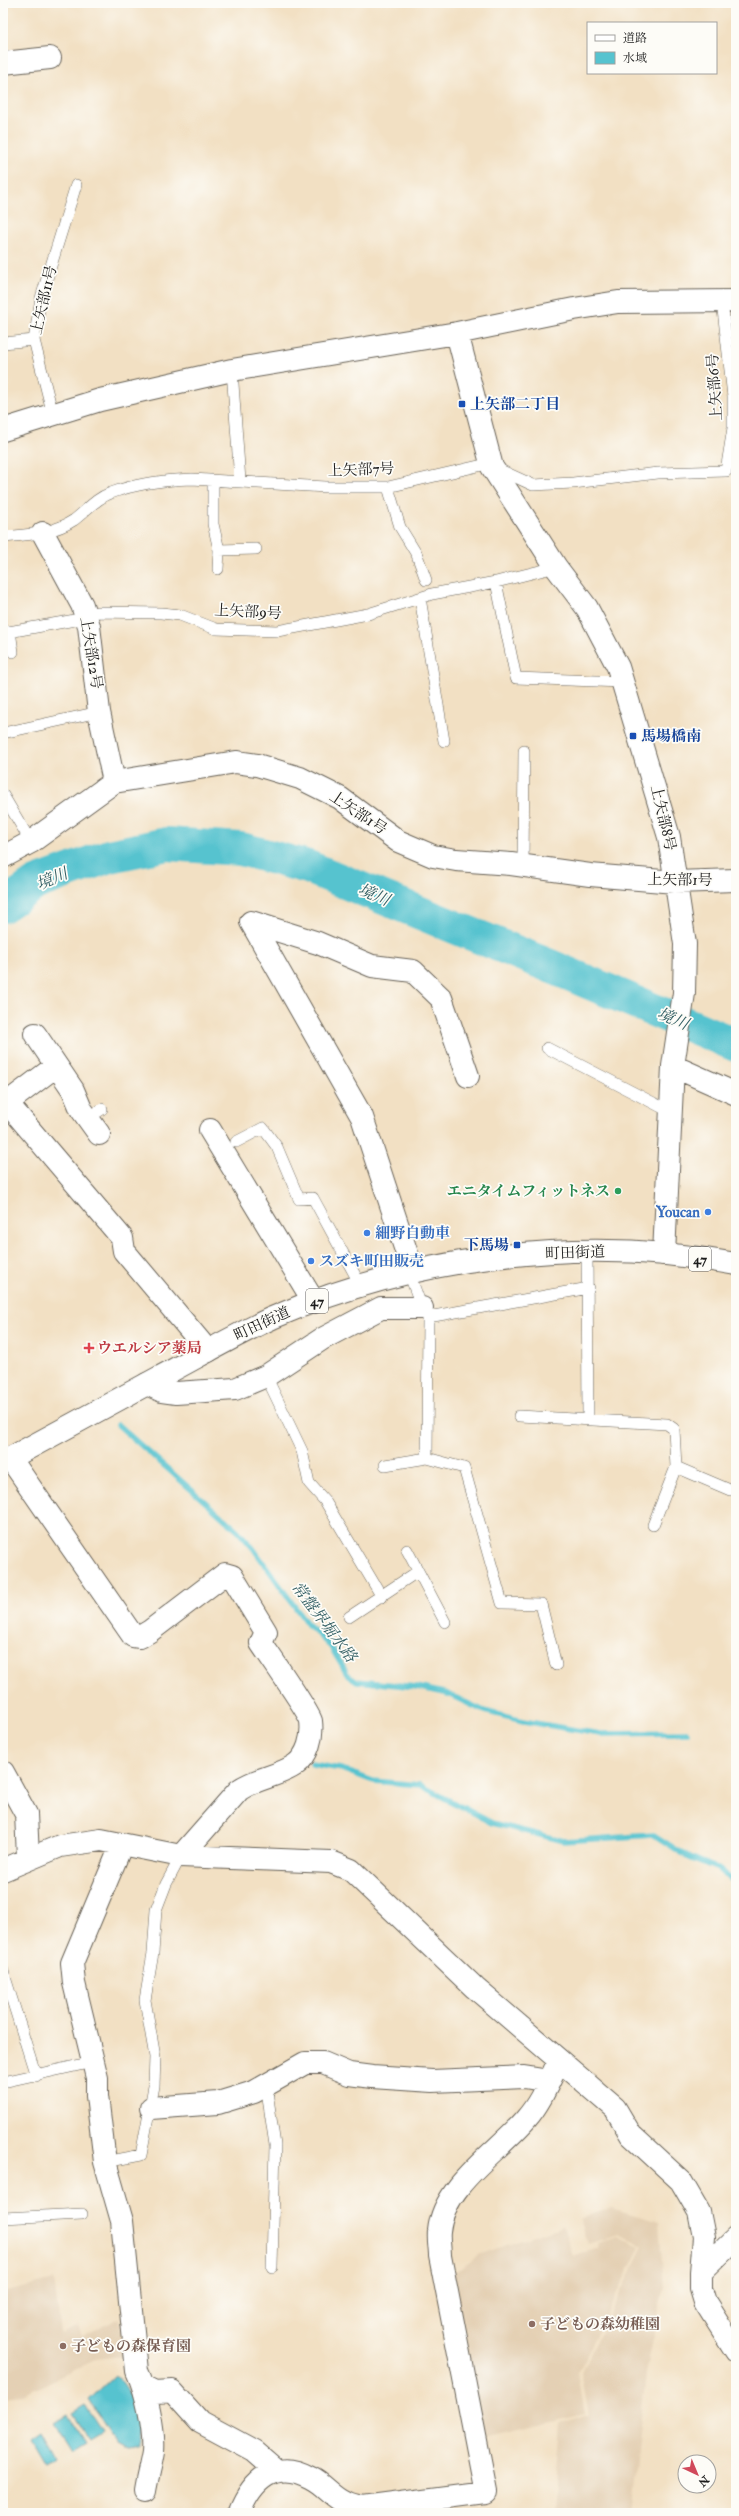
<svg xmlns="http://www.w3.org/2000/svg" width="739" height="2516" font-family="'IM FELL Double Pica','Noto Serif JP',serif">
<rect width="100%" height="100%" fill="#fdfcf7"/>
<filter id="ink" filterUnits="userSpaceOnUse"><feTurbulence type="fractalNoise" baseFrequency=".025" numOctaves="2"/><feDisplacementMap in="SourceGraphic" scale="8" xChannelSelector="R" yChannelSelector="G"/><feConvolveMatrix kernelMatrix="1 2 1 2 8 2 1 2 1" color-interpolation-filters="sRGB"/></filter>
<filter id="wash" filterUnits="userSpaceOnUse"><feTurbulence type="fractalNoise" baseFrequency=".012" numOctaves="4" result="noise"/><feDisplacementMap in="SourceGraphic" scale="16" xChannelSelector="R" yChannelSelector="G"/><feGaussianBlur stdDeviation="0.9" result="paint"/><feColorMatrix in="noise" values="0 0 0 0 0 0 0 0 0 0 0 0 0 0 0 0 0 1.4 0 .05"/><feComposite in="paint" operator="in"/></filter>
<g filter="url(#wash)">
<rect width="100%" height="100%" fill="#f2e0c3"/>
<path fill="#e4d0b4" d="M611,2208L659,2222L664,2287L646,2374L630,2513H553L560,2423L589,2415L581,2373L643,2246L618,2235L587,2244L579,2219Z
M563,2226L573,2256L598,2248L597,2243L617,2237L640,2247L578,2373L585,2414L484,2438L453,2274L481,2254Z
M54,2280L61,2334L78,2326L82,2336L120,2318L123,2356L96,2359L23,2395L3,2397V2293Z"/>
<path fill="#56c3cf" stroke="#397076" d="M115,2375C137,2398 138,2417 139,2448L127,2449L116,2443L89,2400Z
M85,2405L102,2431L89,2439L72,2413Z
M68,2415L85,2442L72,2450L55,2423Z
M41,2433L55,2458L45,2464L31,2440Z"/>
<g fill="none" stroke-linecap="round" stroke-linejoin="round">
<path stroke="#56c3cf" stroke-width="5.5" d="M118,1425L238,1531L253,1548L308,1625L331,1647L347,1674L357,1681L417,1687L448,1694L484,1711L523,1721L600,1734L687,1733
M312,1764L341,1769L373,1781L420,1785L492,1823L564,1841L654,1835L685,1855L718,1869L736,1883"/>
<path stroke="#56c3cf" stroke-width="34" d="M3,906L36,883L109,856L167,844L241,849L308,867L550,966L736,1045"/>
</g>
</g>
<g filter="url(#ink)">
<g fill="none" stroke-linecap="round" stroke-linejoin="round">
<g stroke="#676156" stroke-width="12">
<path id="service" d="M3,343L34,340
M232,370L240,481
M53,415L34,340L41,298L76,185
M213,481V524L219,550L218,569
M388,487L400,527L417,555L426,580
M3,537C27,535 53,534 74,520C86,511 96,498 111,493C137,483 165,480 192,479L326,487H388L487,464L533,485L573,483L658,473L726,471L733,428V396L722,301
M219,550L256,549
M496,582L516,678L623,682
M420,598L444,741
M10,631L13,652
M3,633L75,620L97,612L161,613L180,615L216,629L277,631L368,614L432,594L496,582L556,567
M3,733L99,712
M3,795L31,842
M523,865L524,751
M547,1048L671,1112
M88,1118L102,1109
M236,1142L263,1128L277,1147L299,1199L313,1198L361,1286
M587,1252L588,1418
M409,1273L422,1308L428,1317L589,1288
M266,1376L302,1451L309,1483L325,1501L382,1597
M519,1416L667,1424L674,1429L676,1467L653,1525
M427,1458L464,1468L502,1603L541,1604L556,1665
M385,1465L427,1458L428,1317
M676,1467L730,1490L736,1489
M407,1550L445,1622
M349,1617L417,1572
M3,1971L36,2076
M3,2082L93,2062
M266,2085L275,2145L272,2267
M105,2162L141,2155L154,2086L155,2057L145,2000L153,1953L156,1910L166,1884L181,1856
M3,2218L82,2214"/>
</g>
<g stroke="#676156" stroke-width="24">
<path id="minor" d="M3,63L50,58
M457,333L492,467L556,567L587,608L618,667L669,837L685,944L684,993L673,1066L664,1254
M3,430L100,400L232,370L457,333L574,309L618,302L736,301
M43,533L82,605L89,626L99,712L114,782
M3,857L31,842L114,782L236,762L257,765L300,778L340,798L398,841L433,856L456,860L511,864L590,875L675,882L736,880
M251,922L362,1117L413,1272
M251,922L318,943L372,966L413,971L441,998L468,1076
M35,1034L73,1090L81,1109L99,1134
M673,1066L736,1094
M3,1098L122,1238L124,1251L208,1351
M7,1103L56,1066
M210,1130L314,1302
M147,1384L162,1391L176,1393L235,1389L266,1376L322,1339L381,1308H422
M10,1458L133,1636L140,1637L150,1631L225,1574L232,1576L266,1632L261,1643C269,1655 309,1712 311,1721C313,1737 308,1756 295,1765C277,1777 256,1778 239,1790L181,1856
M3,1772L26,1814L28,1857
M122,1844L72,1963L74,1983L97,2078V2096L105,2162L122,2221L137,2371C146,2390 155,2430 153,2452C151,2465 147,2478 145,2491
M3,1870L60,1846L101,1840L181,1856L331,1862L351,1870L475,1988L615,2108L631,2135L681,2181L699,2212L704,2237L701,2272V2289L705,2302L736,2351
M151,2108L218,2103L254,2092L305,2063H323L349,2074L372,2077L432,2081L524,2077L549,2081
M701,2272L736,2238
M143,2385L155,2392L172,2391L200,2422L254,2451L276,2470
M239,2513C252,2480 275,2458 311,2478C324,2484 333,2498 346,2503C351,2506 358,2507 363,2508L486,2492L440,2256C440,2248 438,2239 439,2231C443,2185 499,2151 526,2119C541,2102 549,2081 559,2061"/>
</g>
<g stroke="#676156" stroke-width="24">
<path id="primary" d="M3,1462C54,1434 106,1406 158,1378C196,1358 233,1336 272,1318C415,1256 582,1234 736,1264"/>
</g>
<use href="#service" stroke="#fff" stroke-width="11"/>
<use href="#minor" stroke="#fff" stroke-width="22"/>
<use href="#primary" stroke="#fff" stroke-width="22"/>
</g>
</g>
<g fill="#1a4fb4" stroke="#fdfcf7" stroke-width="1.5">
<rect x="458" y="400" width="8" height="8" rx="2"/>
<rect x="629" y="732" width="8" height="8" rx="2"/>
<rect x="513" y="1241" width="8" height="8" rx="2"/>
</g>
<circle fill="#2e9e5b" stroke="#fdfcf7" stroke-width="1.5" cx="618" cy="1191" r="4"/>
<g fill="#3f7fe0" stroke="#fdfcf7" stroke-width="1.5">
<circle cx="708" cy="1212" r="4"/>
<circle cx="367" cy="1233" r="4"/>
<circle cx="311" cy="1261" r="4"/>
</g>
<path fill="#e0444e" stroke="#fdfcf7" stroke-width="1.5" d="M87 1342h4v4h4v4h-4v4h-4v-4h-4v-4h4z"/>
<g fill="#8d6e63" stroke="#fdfcf7" stroke-width="1.5">
<circle cx="532" cy="2324" r="4"/>
<circle cx="63" cy="2346" r="4"/>
</g>
<g text-anchor="middle" dominant-baseline="central" stroke-width="3.5" stroke-linejoin="round" paint-order="stroke">
<g fill="#fdfcf7" stroke="#605f5e" stroke-width="1">
<rect x="689" y="1247" width="22" height="24" rx="3"/>
<rect x="306" y="1289" width="22" height="24" rx="3"/>
</g>
<g font-size="14" font-weight="bold" fill="#1c1c1c">
<text x="700" y="1259">47</text>
<text x="317" y="1301">47</text>
</g>
<g font-size="15" fill="#1c1c1c" stroke="#fdfcf7">
<text transform="translate(44 300) rotate(-77)">上矢部11号</text>
<text transform="translate(715 387) rotate(-94)">上矢部6号</text>
<text transform="translate(361 470) rotate(-2)">上矢部7号</text>
<text transform="translate(248 612) rotate(3)">上矢部9号</text>
<text transform="translate(91 653) rotate(81)">上矢部12号</text>
<text transform="translate(358 813) rotate(34)">上矢部1号</text>
<text transform="translate(663 818) rotate(77)">上矢部8号</text>
<text transform="translate(680 880) rotate(1)">上矢部1号</text>
<text transform="translate(575 1253) rotate(-2)">町田街道</text>
<text transform="translate(262 1324) rotate(-25)">町田街道</text>
</g>
<g font-size="15" font-weight="bold" fill="#164399" stroke="#fdfcf7" text-anchor="start">
<text x="470" y="404">上矢部二丁目</text>
<text x="641" y="736">馬場橋南</text>
<text x="509" y="1245" text-anchor="end">下馬場</text>
</g>
<g font-size="15" font-weight="bold" fill="#27864d" stroke="#fdfcf7" text-anchor="end">
<text x="610" y="1191">エニタイムフィットネス</text>
</g>
<g font-size="15" font-weight="bold" fill="#366cbe" stroke="#fdfcf7" text-anchor="start">
<text x="700" y="1212" text-anchor="end">Youcan</text>
<text x="375" y="1233">細野自動車</text>
<text x="319" y="1261">スズキ町田販売</text>
</g>
<g font-size="15" font-weight="bold" fill="#be3a42" stroke="#fdfcf7" text-anchor="start">
<text x="97" y="1348">ウエルシア薬局</text>
</g>
<g font-size="15" font-weight="bold" fill="#785e54" stroke="#fdfcf7" text-anchor="start">
<text x="540" y="2324">子どもの森幼稚園</text>
<text x="71" y="2346">子どもの森保育園</text>
</g>
<g font-size="16" font-style="italic" fill="#335f64" stroke="#fdfcf7">
<text transform="translate(52 879) rotate(-23)">境川</text>
<text transform="translate(374 895) rotate(23)">境川</text>
<text transform="translate(673 1019) rotate(23)">境川</text>
<text transform="translate(324 1622) rotate(53)">常盤界堀水路</text>
</g>
</g>
<rect width="739" height="2516" fill="none" stroke="#fdfcf7" stroke-width="16"/>
<rect x="587" y="22" width="130" height="52" fill="#fdfcf7" stroke="#a3a29f"/>
<rect x="595" y="35" width="20" height="6" fill="#ffffff" stroke="#a3a29f"/>
<text x="623" y="42" font-size="12" fill="#1c1c1c">道路</text>
<rect x="595" y="52" width="20" height="12" fill="#56c3cf" stroke="#a3a29f"/>
<text x="623" y="62" font-size="12" fill="#1c1c1c">水域</text>
<g transform="translate(697 2474) rotate(136)"><circle r="19" fill="#fdfcf7" stroke="#a3a29f"/>
<path d="M0-3L7 15L0 10L-7 15Z" fill="#d1495b"/>
<text y="-6" font-size="11" font-weight="bold" text-anchor="middle" fill="#1c1c1c">N</text>
</g>
</svg>
